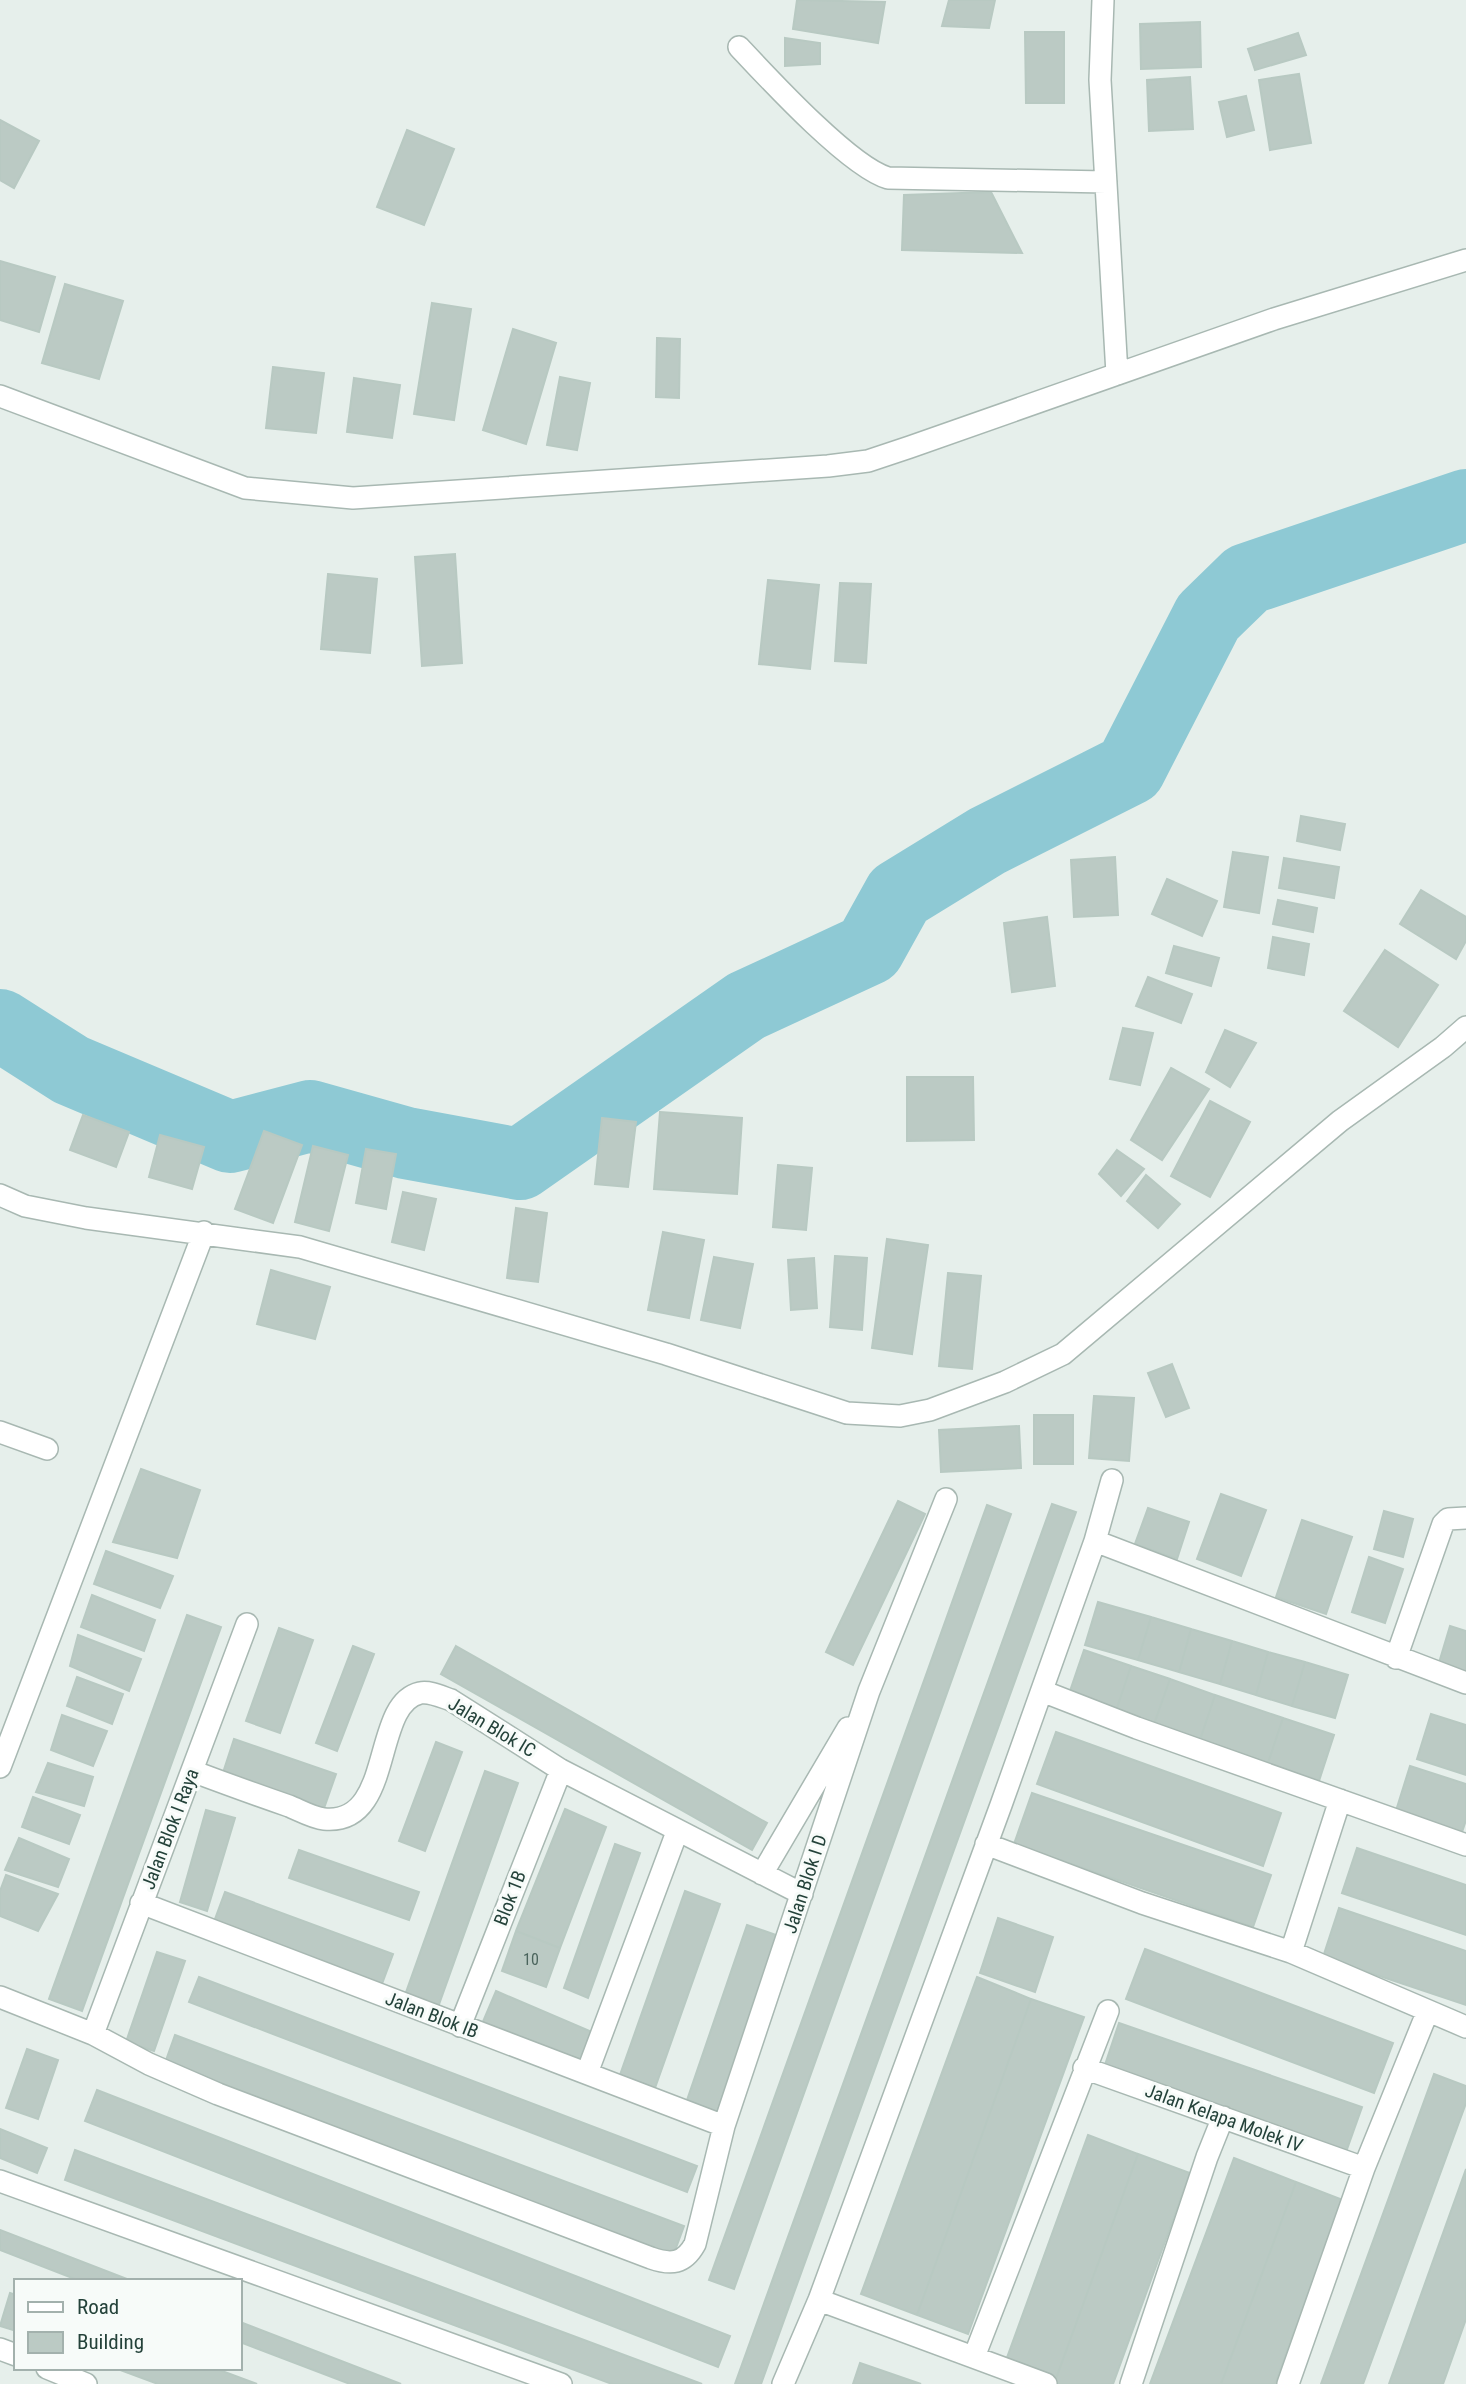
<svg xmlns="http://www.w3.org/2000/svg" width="1466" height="2384" font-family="'Roboto Condensed',sans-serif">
<rect width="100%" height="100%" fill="#e6efeb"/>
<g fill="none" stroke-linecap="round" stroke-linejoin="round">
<path stroke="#8ec9d4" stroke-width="72" d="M0,1025L71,1070L230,1137L310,1116L406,1143L520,1164L746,1006L869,949L899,895L987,841L1130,769L1208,617L1247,579L1466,505"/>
</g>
<path fill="#bbcac4" stroke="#b8c9c2" stroke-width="2" d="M797,0L885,2L878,43L793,29Z
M949,0H995L989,28L942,26Z
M1200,22L1201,67L1141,69L1140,24Z
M1025,32H1064V103H1026Z
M1298,33L1306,55L1255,70L1248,49Z
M785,38L820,43V64L785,66Z
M1299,74L1311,143L1270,150L1259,80Z
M1190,77L1193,129L1149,131L1147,80Z
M1246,96L1254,130L1227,137L1219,102Z
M0,120L39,141L14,188L0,180Z
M407,130L454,149L424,225L377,207Z
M991,192L1022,253L902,250L904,195Z
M0,261L55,277L39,332L0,320Z
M65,284L123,301L99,379L42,363Z
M432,303L471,309L454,420L414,414Z
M513,329L556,343L526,444L483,430Z
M657,338L680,339L679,398L656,397Z
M273,367L324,373L316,433L266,428Z
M560,377L590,383L577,450L547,445Z
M354,378L400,385L392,438L347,432Z
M455,554L462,663L422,666L415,557Z
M328,574L377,579L370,653L321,649Z
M768,580L819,585L810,669L759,664Z
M840,583L871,584L866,663L835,661Z
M1301,816L1345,824L1340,850L1297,841Z
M1233,852L1268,857L1259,913L1224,907Z
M1115,857L1118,915L1074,917L1071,860Z
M1284,858L1339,867L1334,898L1279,888Z
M1167,879L1217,901L1202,936L1152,914Z
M1421,890L1466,917V941L1456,959L1400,924Z
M1278,900L1317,908L1313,932L1273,924Z
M1047,917L1055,986L1012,992L1004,923Z
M1273,937L1309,944L1304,975L1268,968Z
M1174,946L1219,958L1211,986L1166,973Z
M1385,950L1438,985L1398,1047L1344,1011Z
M1148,977L1192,994L1181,1023L1136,1006Z
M1123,1028L1153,1033L1140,1085L1110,1079Z
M1225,1030L1256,1043L1230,1087L1206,1072Z
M1171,1068L1209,1089L1162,1160L1131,1140Z
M907,1077H973L974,1140L907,1141Z
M1210,1101L1250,1122L1210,1197L1171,1176Z
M660,1112L742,1118L737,1194L654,1189Z
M83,1115L129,1132L116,1167L70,1150Z
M602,1118L636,1122L628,1187L595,1184Z
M264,1131L302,1145L273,1223L235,1209Z
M160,1135L204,1147L192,1189L149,1177Z
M313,1146L348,1155L329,1231L295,1222Z
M366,1149L396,1154L386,1209L356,1203Z
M1117,1150L1144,1169L1121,1196L1099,1174Z
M778,1165L812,1168L806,1230L773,1227Z
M1146,1175L1180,1204L1158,1228L1127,1201Z
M403,1192L436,1199L424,1250L392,1242Z
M516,1208L547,1213L538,1282L507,1278Z
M663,1232L704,1240L689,1318L648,1310Z
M887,1239L928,1245L912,1354L872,1348Z
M835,1256L867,1258L862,1330L830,1327Z
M714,1257L753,1264L740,1328L701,1320Z
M814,1258L817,1308L791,1310L788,1260Z
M271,1270L330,1287L315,1339L257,1324Z
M948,1273L981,1276L972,1369L939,1366Z
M1172,1364L1189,1408L1166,1417L1148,1373Z
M1094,1396L1134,1398L1129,1461L1089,1458Z
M1034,1415H1073V1464H1034Z
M1019,1426L1021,1468L941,1472L939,1430Z
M141,1469L200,1490L177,1558L113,1542Z
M1221,1494L1266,1510L1241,1576L1197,1559Z
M898,1501L925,1514L853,1665L826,1652Z
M1052,1504L1076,1512L761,2384H735Z
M987,1505L1011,1514L734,2289L709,2280Z
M1148,1508L1189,1522L1177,1559L1135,1544Z
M1384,1511L1413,1519L1403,1557L1374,1549Z
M1302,1520L1352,1537L1326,1614L1276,1597Z
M106,1551L173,1576L160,1608L94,1584Z
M1369,1557L1403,1569L1385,1623L1352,1612Z
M92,1595L155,1620L144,1651L81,1627Z
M1098,1602L1151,1617L1138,1660L1085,1645Z
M187,1615L221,1627L82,2011L49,1999Z
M1151,1617L1191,1629L1179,1672L1138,1660Z
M1450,1626L1466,1631V1675L1438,1666Z
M279,1628L313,1640L280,1733L246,1721Z
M1191,1629L1232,1641L1220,1684L1179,1672Z
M78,1635L141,1659L129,1691L70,1666Z
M1232,1641L1268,1652L1256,1695L1220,1684Z
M353,1646L374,1654L337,1751L316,1743Z
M456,1646L767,1823L752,1850L441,1674Z
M1084,1650L1131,1666L1115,1714L1068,1697Z
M1268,1652L1305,1662L1292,1706L1256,1695Z
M1305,1662L1348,1675L1335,1718L1292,1706Z
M1131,1666L1170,1679L1153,1727L1115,1714Z
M77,1677L123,1694L112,1724L67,1706Z
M1170,1679L1215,1695L1199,1743L1153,1727Z
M1215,1695L1283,1718L1267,1766L1199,1743Z
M1431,1714L1466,1725V1775L1417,1759Z
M62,1715L107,1731L93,1766L51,1750Z
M1283,1718L1334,1735L1318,1784L1267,1766Z
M1056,1732L1281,1813L1263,1866L1037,1784Z
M234,1739L336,1774L322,1814L221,1779Z
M436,1742L462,1752L425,1851L399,1841Z
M48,1763L93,1777L84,1806L36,1792Z
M1410,1766L1466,1784V1820L1460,1838L1394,1817Z
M485,1771L518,1783L437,2010L404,1998Z
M1032,1793L1271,1875L1253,1927L1014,1844Z
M33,1797L80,1815L69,1844L22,1827Z
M565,1809L606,1827L560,1948L516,1931Z
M206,1810L235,1818L207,1911L180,1902Z
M19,1838L69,1859L58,1887L5,1870Z
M615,1844L640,1853L588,1998L564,1988Z
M1357,1848L1466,1885V1935L1342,1893Z
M299,1850L419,1892L409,1920L289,1878Z
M6,1875L58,1894L38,1931L0,1916V1891Z
M685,1891L720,1904L655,2088L620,2075Z
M225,1892L393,1954L379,1992L211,1930Z
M1339,1908L1466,1951V2005L1323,1957Z
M998,1918L1053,1937L1035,1992L980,1973Z
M747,1925L782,1937L718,2121L684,2109Z
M516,1931L560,1948L546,1987L502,1971Z
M1145,1949L1393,2043L1374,2093L1126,1999Z
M157,1952L185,1961L154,2051L126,2042Z
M199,1977L697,2166L687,2192L189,2002Z
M977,1977L1031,1999L917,2315L861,2294Z
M496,1991L592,2032L578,2064L482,2024Z
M1031,1999L1084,2017L968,2334L917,2315Z
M1119,2023L1362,2107L1346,2152L1104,2068Z
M175,2035L684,2226L673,2256L164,2066Z
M27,2049L58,2060L38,2119L6,2108Z
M1434,2074L1466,2086V2103L1363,2384H1321Z
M97,2090L730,2336L718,2367L85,2121Z
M0,2129L47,2148L37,2173L0,2158Z
M1088,2135L1138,2154L1054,2384L1004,2366Z
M75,2150L702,2384H612L65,2180Z
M1138,2154L1190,2173L1113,2384H1054Z
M1234,2158L1296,2182L1221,2384H1150Z
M1466,2169V2319L1443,2384H1389Z
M1296,2182L1343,2200L1275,2384H1221Z
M0,2230L132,2281H80L0,2250Z
M10,2293L16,2295V2331L0,2326Z
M240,2322L401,2384H350L240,2342Z
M860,2363L921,2384H853Z
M115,2368H214L257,2384H158Z"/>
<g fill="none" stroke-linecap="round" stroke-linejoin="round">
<g stroke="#a8b8b2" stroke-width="24">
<path id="minor" d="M1103,0L1100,80L1117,374
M739,47C769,79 850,167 888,178L1106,182
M0,396L245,488L353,498L828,466L868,461L910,447L1274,319L1466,260
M0,1195L25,1206L86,1218L300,1247L666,1354L847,1413L900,1416L930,1410L1005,1382L1063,1354L1340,1121L1443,1047L1466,1027
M0,1432L47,1449
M1095,1541L1466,1683
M1396,1658L1443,1524L1448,1519L1466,1518
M1042,1691L1137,1728L1466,1845
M0,1767L204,1232
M192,1771C224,1783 257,1795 289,1806C299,1810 313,1818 324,1819C395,1826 371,1704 420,1693C430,1691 442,1697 451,1700L561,1770L802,1894
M986,1844L1142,1903L1291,1952L1466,2027
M762,1874L848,1728
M141,1903L724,2126
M1291,1952L1340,1800
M0,1997L93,2034L149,2064L218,2094L651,2258C671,2265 684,2264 695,2244L724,2126L869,1691L946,1499
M460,2026L561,1770
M93,2034L247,1624
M1084,2068L1364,2168
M587,2073L677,1832
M0,2181L561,2384
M819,2300L1046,2384
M0,2349L16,2355
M974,2357L1108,2011
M47,2368L86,2384
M783,2384L819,2300L1001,1805L1095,1541L1112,1480
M1131,2384L1207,2157L1223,2117
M1288,2384L1364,2168L1427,2013"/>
</g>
<use href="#minor" stroke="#fff" stroke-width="21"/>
</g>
<g text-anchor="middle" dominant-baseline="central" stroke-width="6" stroke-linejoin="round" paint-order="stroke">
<g font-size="16" fill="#4a645c">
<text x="531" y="1959">10</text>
</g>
<g font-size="19" fill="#24423a" stroke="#f7fbf9">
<text transform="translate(492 1727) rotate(31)">Jalan Blok IC</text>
<text transform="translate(170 1829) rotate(-69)">Jalan Blok I Raya</text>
<text transform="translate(805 1884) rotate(-72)">Jalan Blok I D</text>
<text transform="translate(510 1898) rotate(-69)">Blok 1B</text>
<text transform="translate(432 2015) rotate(21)">Jalan Blok IB</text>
<text transform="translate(1224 2118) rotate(20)">Jalan Kelapa Molek IV</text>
</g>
</g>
<rect x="14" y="2279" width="228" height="91" fill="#f7fbf9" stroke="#a3b1ad" stroke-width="2"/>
<rect x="28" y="2302" width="35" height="10" fill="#ffffff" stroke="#a3b1ad" stroke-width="2"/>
<text x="77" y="2314" font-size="21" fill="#24423a">Road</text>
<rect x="28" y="2332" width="35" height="21" fill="#bbcac4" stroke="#a3b1ad" stroke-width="2"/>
<text x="77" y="2349" font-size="21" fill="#24423a">Building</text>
</svg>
